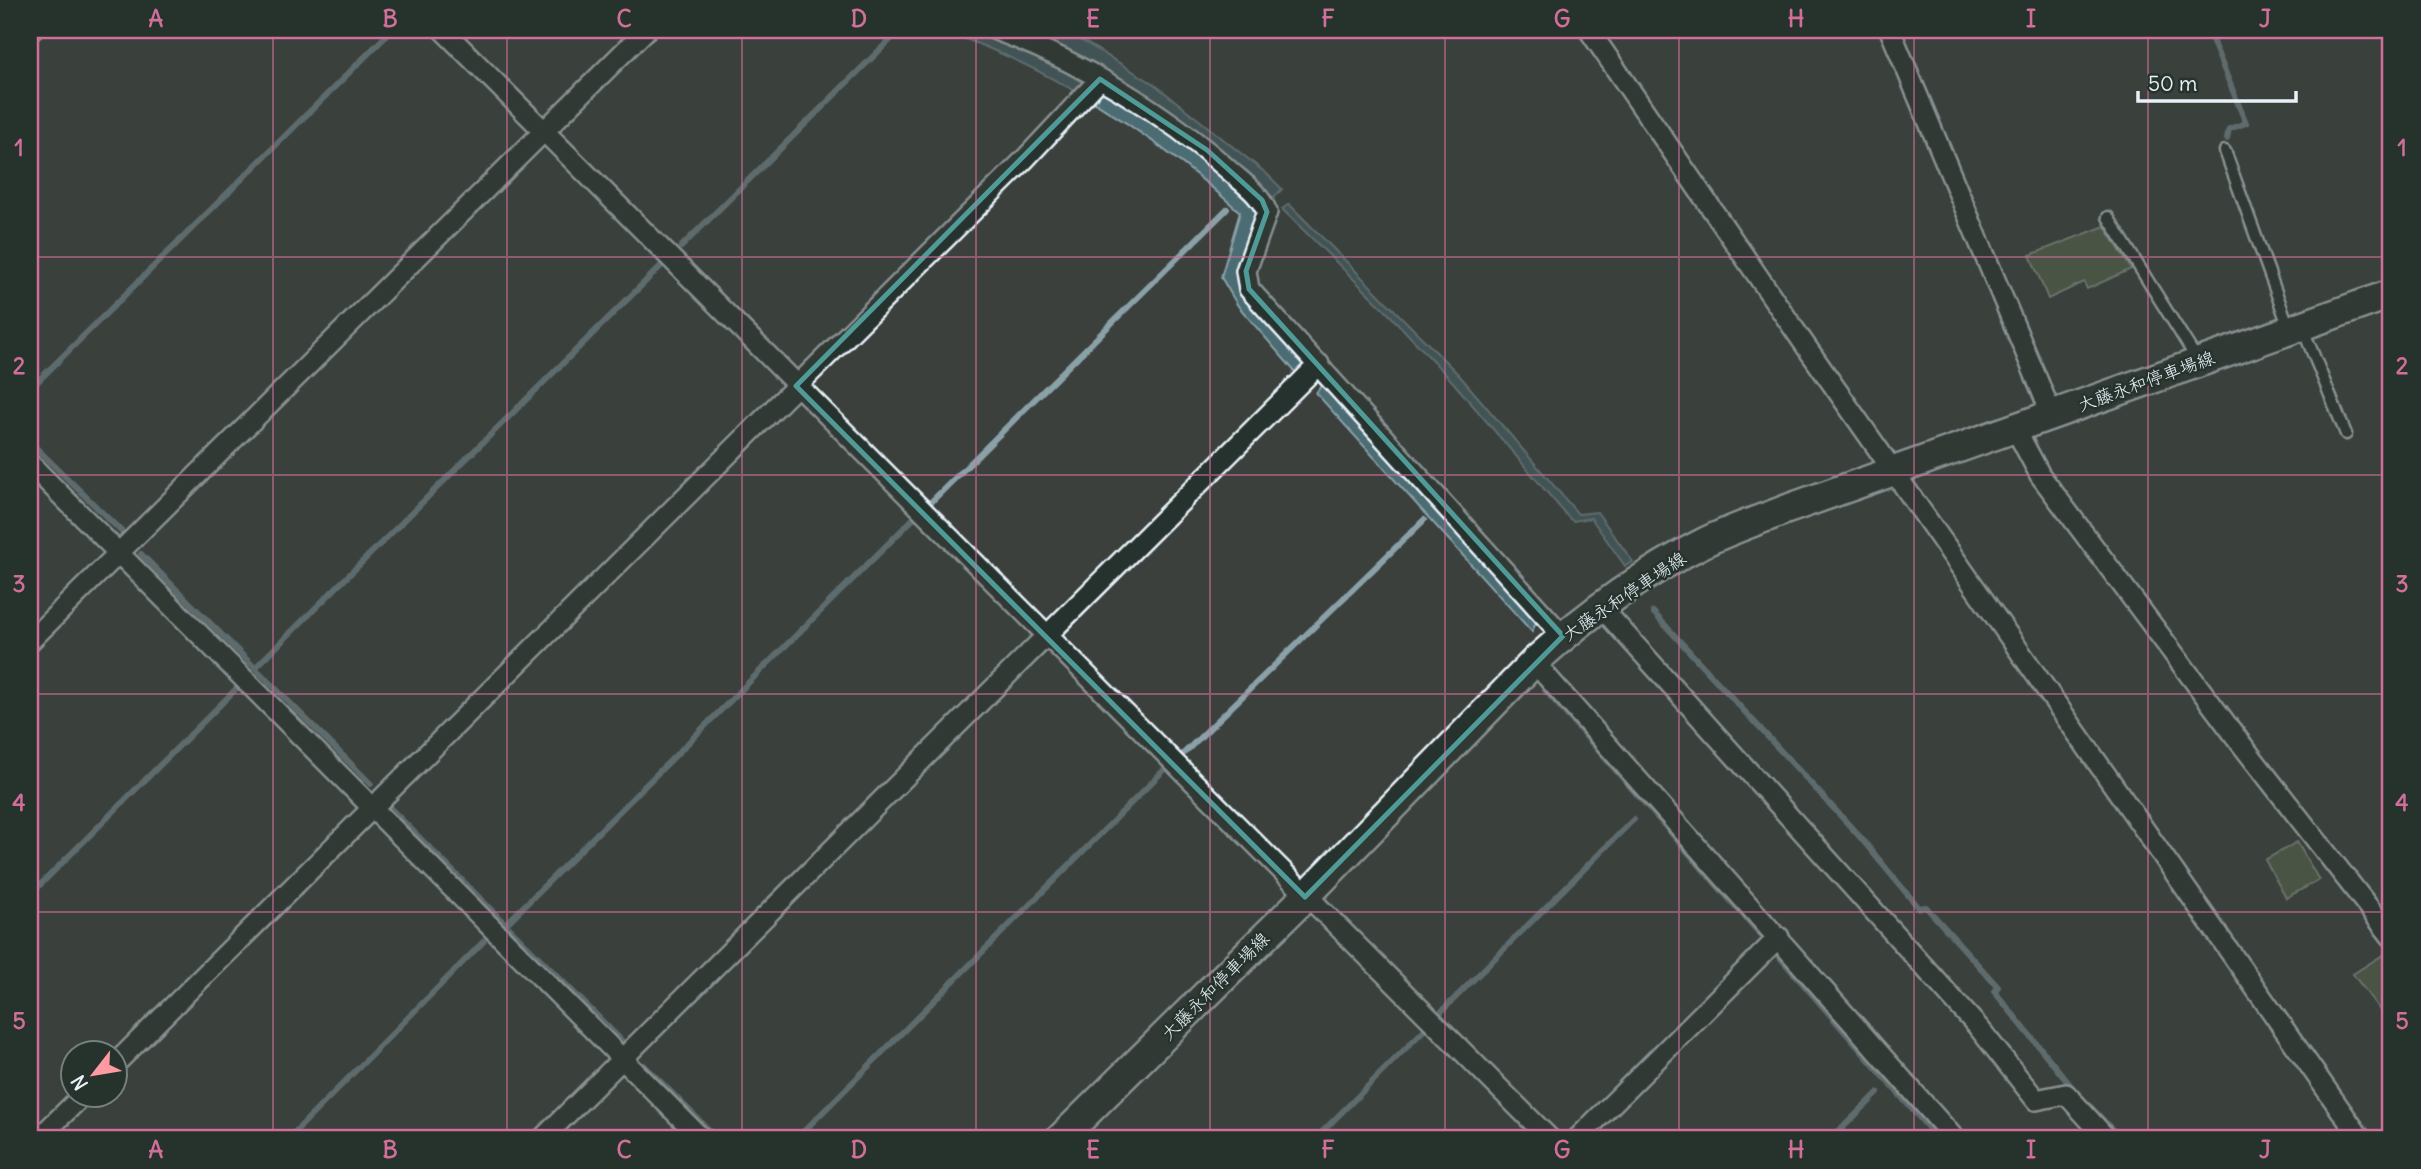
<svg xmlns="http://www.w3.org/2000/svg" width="2421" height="1169" font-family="Delius,'Klee One',sans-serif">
<rect width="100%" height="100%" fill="#3b403d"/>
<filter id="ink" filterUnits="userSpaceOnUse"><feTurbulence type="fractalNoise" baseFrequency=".0143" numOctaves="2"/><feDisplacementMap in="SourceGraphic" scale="14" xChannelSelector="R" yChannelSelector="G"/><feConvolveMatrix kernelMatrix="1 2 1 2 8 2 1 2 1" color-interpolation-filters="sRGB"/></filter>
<g filter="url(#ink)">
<path fill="#5d6d4f" stroke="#a2afa4" stroke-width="2" d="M2105,226L2131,269L2087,289L2084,282L2048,299L2030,255Z
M2297,842L2319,880L2286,898L2265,860Z
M2386,953C2397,970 2393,998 2382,1013L2353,974Z"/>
<path fill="#4c6c73" stroke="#8aa1a8" stroke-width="2" d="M941,30C1020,30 1204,147 1256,208C1251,238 1230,263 1242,294L1304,362L1296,373L1238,306L1221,277L1240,212C1153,134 1052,68 941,30Z
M1019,30H1059L1086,43L1154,84L1267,174L1282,189L1274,198C1219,149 1165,107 1101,70C1075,54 1047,38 1019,30Z
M1289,204L1459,375L1578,514L1597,512L1633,562L1625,566L1591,518L1573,521L1568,517L1452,381L1384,309L1282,209Z
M1324,382L1537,620L1532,632L1316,393Z"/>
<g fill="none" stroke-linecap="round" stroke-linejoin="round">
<path stroke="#8aa1a8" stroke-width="6" d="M2208,30L2246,123L2229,129L2227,139
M681,247L900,30
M2387,319L2391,329
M30,389L392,30
M30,442L124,534
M931,502L1227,209
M141,554L371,784
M1653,612L1860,837L1919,908L1926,907L1998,987L1994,991L2071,1086L2121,1139
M255,668L662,265
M1545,690L1760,934
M1182,755L1424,520
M391,809L622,1041
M30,895L236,689
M506,924L914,518
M1778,955L1938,1139
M1440,1013L1634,819
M644,1065L718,1139
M288,1139L484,941
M796,1139L1164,770
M1315,1139L1424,1030
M1831,1139L1878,1093"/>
<g stroke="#e8f1f8" stroke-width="15">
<path id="service" d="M2225,151L2289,328
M2108,217L2198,361
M2302,327L2346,434"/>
</g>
<g stroke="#e8f1f8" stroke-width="24">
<path id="minor" d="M443,30L1550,1139
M996,30C1081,62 1164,111 1232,173C1246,185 1260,195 1267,212L1246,271L1249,289L1563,636
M1589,30L1803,342L2361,1139
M1890,30L2052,415
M30,32L32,30
M2015,428L2040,475L2239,741L2391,936
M30,464L702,1139
M1601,607L1979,1028L2036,1100L2066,1094L2107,1139
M30,641L646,30
M1534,662L1955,1139
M116,1063L1024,160L1100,79
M38,1139L82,1096
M542,1139L1319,364
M1577,1139L1779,937"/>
</g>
<g stroke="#e8f1f8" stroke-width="33">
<path id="secondary" d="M1060,1139L1305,897L1534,662C1585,616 1643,573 1705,542C1732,529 1762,519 1790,508L2391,294"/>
</g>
<use href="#service" stroke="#26332d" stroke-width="10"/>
<use href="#minor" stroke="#26332d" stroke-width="19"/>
<use href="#secondary" stroke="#26332d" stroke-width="28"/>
</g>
</g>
<path d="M0 0H2421V1169H0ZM1100,79L1207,150L1262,200L1267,212L1246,271L1249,289L1563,636L1305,897L796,386Z" fill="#3b403d" fill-opacity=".55" fill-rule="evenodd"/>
<path fill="none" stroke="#509b97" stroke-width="5" stroke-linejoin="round" d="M1100,79L1207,150L1262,200L1267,212L1246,271L1249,289L1563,636L1305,897L796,386Z"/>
<path fill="none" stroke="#d16f9a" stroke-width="2" stroke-opacity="0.55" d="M273,30V1139M507,30V1139M742,30V1139M976,30V1139M1210,30V1139M1445,30V1139M1679,30V1139M1914,30V1139M2148,30V1139M30,257H2391M30,475H2391M30,694H2391M30,912H2391"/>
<g text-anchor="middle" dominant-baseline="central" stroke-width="5" stroke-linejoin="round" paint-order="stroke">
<g font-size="18" fill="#e8f1f8" stroke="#26332d">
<text transform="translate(2146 381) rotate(-20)">大藤永和停車場線</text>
<text transform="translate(1624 596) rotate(-34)">大藤永和停車場線</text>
<text transform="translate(1215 986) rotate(-45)">大藤永和停車場線</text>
</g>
</g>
<rect width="2421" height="1169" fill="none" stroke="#26332d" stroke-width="77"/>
<g transform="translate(94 1074) rotate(239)"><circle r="33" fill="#26332d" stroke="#747f7e" stroke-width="2"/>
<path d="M0-5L12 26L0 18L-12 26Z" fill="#ff9aa2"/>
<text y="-10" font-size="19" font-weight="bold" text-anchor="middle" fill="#e8f1f8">N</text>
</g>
<path d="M2138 91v10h158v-10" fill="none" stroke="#e8f1f8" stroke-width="3.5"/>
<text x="2148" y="91" font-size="21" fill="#e8f1f8" stroke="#26332d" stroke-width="5" paint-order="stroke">50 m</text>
<rect x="38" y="38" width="2344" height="1092" fill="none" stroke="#d16f9a" stroke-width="2.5"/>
<g font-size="23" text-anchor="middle" font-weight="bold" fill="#d16f9a">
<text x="156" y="27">A</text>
<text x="390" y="27">B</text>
<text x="624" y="27">C</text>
<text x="859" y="27">D</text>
<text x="1093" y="27">E</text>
<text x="1328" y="27">F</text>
<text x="1562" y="27">G</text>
<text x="1796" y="27">H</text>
<text x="2031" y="27">I</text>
<text x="2265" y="27">J</text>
<text x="19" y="156">1</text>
<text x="2402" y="156">1</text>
<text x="19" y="374">2</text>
<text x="2402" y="374">2</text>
<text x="19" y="592">3</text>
<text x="2402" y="592">3</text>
<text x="19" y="811">4</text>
<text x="2402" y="811">4</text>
<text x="19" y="1029">5</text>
<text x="2402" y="1029">5</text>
<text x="156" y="1158">A</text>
<text x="390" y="1158">B</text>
<text x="624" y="1158">C</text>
<text x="859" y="1158">D</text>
<text x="1093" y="1158">E</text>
<text x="1328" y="1158">F</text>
<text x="1562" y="1158">G</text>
<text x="1796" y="1158">H</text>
<text x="2031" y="1158">I</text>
<text x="2265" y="1158">J</text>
</g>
</svg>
